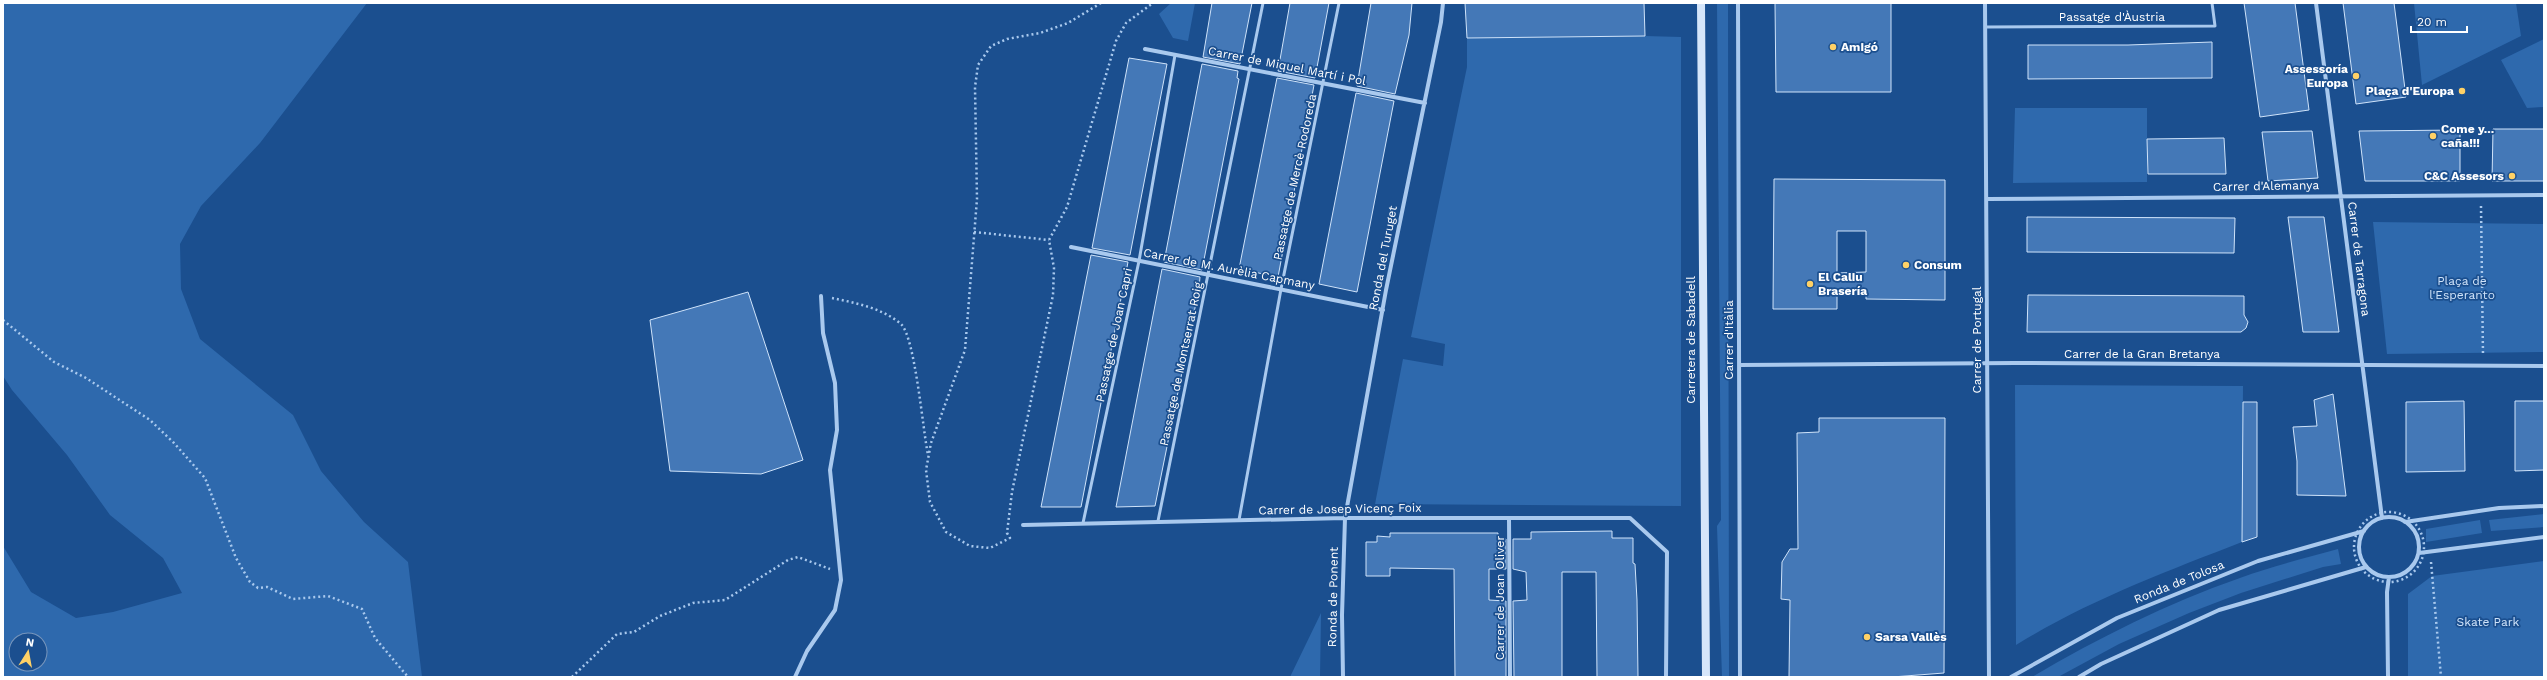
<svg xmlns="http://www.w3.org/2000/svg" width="2547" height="680" font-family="'Work Sans',sans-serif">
<rect width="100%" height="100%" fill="#1b4f8f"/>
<path fill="#2e69ad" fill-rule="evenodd" d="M3,3H367L260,143L201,206L180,244L181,289L200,339L293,415L321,471L364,522L408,562L422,677H3V546L31,592L76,618L113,612L182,593L163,558L110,515L67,455L12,390L3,376ZM16,640H40V664H16Z
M1171,3H1195L1188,41L1173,38L1159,14Z
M1717,3H1728L1729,677H1722L1717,526L1721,520Z
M2414,3H2516L2521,36L2422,85Z
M1645,36L1681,37V506L1375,504L1403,359L1443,366L1445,344L1411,337L1467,67V38Z
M2544,39V107L2527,108L2501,60Z
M2015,108H2147V182L2013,183Z
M2373,222L2544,224V352L2387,354Z
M2015,385L2243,386L2242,542C2165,572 2087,601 2016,645Z
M2544,514V527L2491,531L2489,520Z
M2480,520L2482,533L2426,542V529Z
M2338,549L2341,564L2323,567L2241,593L2189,613L2119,644L2058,677H2032C2098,638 2168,603 2240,578C2272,566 2306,558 2338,549Z
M2544,561V677H2408V594L2432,576Z
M1321,613L1320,677H1290Z"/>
<path fill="#4478b7" stroke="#cfe3fa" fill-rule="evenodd" d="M1212,3H1252L1240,64L1203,57Z
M1290,3H1329L1315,78L1278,71Z
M1371,3H1412L1409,35L1395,94L1357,86Z
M1465,3H1644L1645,36L1467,38Z
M1775,3H1891V92H1776Z
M2244,3H2295L2309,110L2260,117Z
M2343,3H2394L2406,97L2356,104Z
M2212,42V78L2028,79V45H2128Z
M1129,58L1167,64L1130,255L1092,248Z
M1202,64L1238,71L1237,78L1239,79L1202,270L1164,262Z
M1277,78L1314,85L1278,277L1239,269Z
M1356,93L1394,101L1357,292L1319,284Z
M2493,129H2544V181H2492Z
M2460,130V181H2365L2359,131Z
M2312,131L2318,178L2268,181L2262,132Z
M2224,138L2226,174H2148L2147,139Z
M1774,179L1945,180V300L1866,299V295H1837V309H1773ZM1837,231H1866V272L1837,273Z
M2027,217L2235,218L2234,253L2027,252Z
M2288,217H2324L2339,332H2303Z
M1091,255L1128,262L1081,507H1041Z
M1162,269L1200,277L1199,288L1155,506L1116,507Z
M748,292L803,460L761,474L670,471L650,320Z
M2028,295L2244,296V315L2248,322L2246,328L2241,332H2027Z
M2333,394L2346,496L2297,495V461L2293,427L2317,426L2314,400Z
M2464,401L2465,471L2406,472V402Z
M2515,401H2544V470L2515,471Z
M2243,402H2257V537L2242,542Z
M1819,418H1945L1944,673L1892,677H1789L1790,600L1781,599L1782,562L1790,549H1798L1797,433L1819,432Z
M1612,531V538H1633V563L1635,564L1637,600L1638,677H1597L1596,572H1562V677H1514L1513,601L1527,600L1526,572L1513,569V539H1531V532Z
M1390,533H1498V539H1506V569H1489V600L1506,601V677H1455L1454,569L1390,568V576H1366V542H1377V536L1390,537Z"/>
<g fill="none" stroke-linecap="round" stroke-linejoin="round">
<path stroke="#a9c9ee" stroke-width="2.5" stroke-dasharray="2 3" stroke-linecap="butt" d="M1101,3L1068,23L1040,33L1007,39L991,46L978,65L975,87L977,199L965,350L931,443L926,470L930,502L946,532L970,546L990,548L1010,538L1007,533L1012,492L1053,295L1054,268L1049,240L1067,207L1116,41L1126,23L1153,3
M2481,206L2483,355
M974,232L1049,240
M832,298C856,303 882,308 901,324C915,337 923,431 928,455
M3,320L54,362L86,378L150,420L174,443L205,478L236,558L250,582L258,588L267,587L293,599L328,596L362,609L375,638L408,677
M2354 547a35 35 0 1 1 70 0a35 35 0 1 1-70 0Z
M2431,562L2441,677
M572,677L617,634L634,632L660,616L693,603L725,600L788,560L798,557L830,569"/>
<path stroke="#a9c9ee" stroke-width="3" d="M1986,27L2215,26L2212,3
M1239,520L1281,289L1339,3
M1158,521L1263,3
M1083,523L1139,261L1175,55"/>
<path stroke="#a9c9ee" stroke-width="4" d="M1738,3L1740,677
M1985,3L1989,677
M2316,3L2382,518
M1145,49L1425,103
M1988,199L2544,195
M1071,247L1383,310
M1739,365L2015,363L2544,366
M2359 547a30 30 0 1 1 60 0a30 30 0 1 1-60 0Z
M1509,518L1510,677
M2405,522L2499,508L2544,506
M1023,525L1345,518H1630L1667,552L1666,677
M2419,553L2544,537
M795,677L807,651L835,610L841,580L830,470L837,430L835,383L823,333L821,296
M1343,677L1342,615L1345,518L1386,290L1441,22L1443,3
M2011,677L2117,618L2258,561L2364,531
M2079,677L2101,664L2219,610L2366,567
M2388,677L2387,592L2389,577"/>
<path stroke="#d6e6fa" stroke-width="8" d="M1701,3L1706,677"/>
</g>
<g fill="#ffd166" stroke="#1b4f8f" stroke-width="1.5">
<circle cx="1833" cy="47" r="4"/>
<circle cx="2356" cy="76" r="4"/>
<circle cx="2462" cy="91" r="4"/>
<circle cx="2433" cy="136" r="4"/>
<circle cx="2512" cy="176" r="4"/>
<circle cx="1906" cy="265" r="4"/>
<circle cx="1810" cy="284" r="4"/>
<circle cx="1867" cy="637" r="4"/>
</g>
<g text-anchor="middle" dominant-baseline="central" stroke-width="3.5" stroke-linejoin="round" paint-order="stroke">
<g font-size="12" fill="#fff" stroke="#1b4f8f">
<text x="2112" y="17">Passatge d'Àustria</text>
<text transform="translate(1287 66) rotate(11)">Carrer de Miquel Martí i Pol</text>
<text transform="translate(1295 177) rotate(-78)">Passatge de Mercè Rodoreda</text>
<text transform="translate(2266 186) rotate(-1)">Carrer d'Alemanya</text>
<text transform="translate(1383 258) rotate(-79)">Ronda del Turuget</text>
<text transform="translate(2359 259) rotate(83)">Carrer de Tarragona</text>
<text transform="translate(1229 269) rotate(11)">Carrer de M. Aurèlia Capmany</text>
<text transform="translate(1114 335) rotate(-78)">Passatge de Joan Capri</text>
<text transform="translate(1691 340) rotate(-90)">Carretera de Sabadell</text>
<text transform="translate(1729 340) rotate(-90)">Carrer d'Itàlia</text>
<text transform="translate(1977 340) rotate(-90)">Carrer de Portugal</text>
<text x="2142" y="354">Carrer de la Gran Bretanya</text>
<text transform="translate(1181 364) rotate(-78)">Passatge de Montserrat Roig</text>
<text transform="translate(1340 509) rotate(-1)">Carrer de Josep Vicenç Foix</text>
<text transform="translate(2179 582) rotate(-22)">Ronda de Tolosa</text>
<text transform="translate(1333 597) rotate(-89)">Ronda de Ponent</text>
<text transform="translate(1500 598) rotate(-90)">Carrer de Joan Oliver</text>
</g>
<g font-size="12" font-weight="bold" fill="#fff" stroke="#1b4f8f" text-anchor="start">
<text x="1841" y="47">Amigó</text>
<text x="2348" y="69" text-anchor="end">Assessoría<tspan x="2348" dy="14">Europa</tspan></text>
<text x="2454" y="91" text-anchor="end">Plaça d'Europa</text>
<text x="2441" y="129">Come y...<tspan x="2441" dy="14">caña!!!</tspan></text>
<text x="2504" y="176" text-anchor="end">C&amp;C Assesors</text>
<text x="1914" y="265">Consum</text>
<text x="1818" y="277">El Caliu<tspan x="1818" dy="14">Brasería</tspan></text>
<text x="1875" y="637">Sarsa Vallès</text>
</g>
<g font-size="12" fill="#cfe3fa" stroke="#1b4f8f">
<text x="2462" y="281">Plaça de<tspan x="2462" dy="14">l'Esperanto</tspan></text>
<text x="2488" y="622">Skate Park</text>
</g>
</g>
<rect width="2547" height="680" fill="none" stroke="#ffffff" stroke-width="8"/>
<g transform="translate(28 652) rotate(11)"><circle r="19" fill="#1b4f8f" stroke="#7695bc"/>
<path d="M0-3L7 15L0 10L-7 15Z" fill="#ffd166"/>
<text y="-6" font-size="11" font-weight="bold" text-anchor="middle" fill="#ffffff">N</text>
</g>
<path d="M2411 26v6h56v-6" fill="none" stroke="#ffffff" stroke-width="2"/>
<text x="2417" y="26" font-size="12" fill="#ffffff" stroke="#1b4f8f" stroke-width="3" paint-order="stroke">20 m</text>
</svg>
